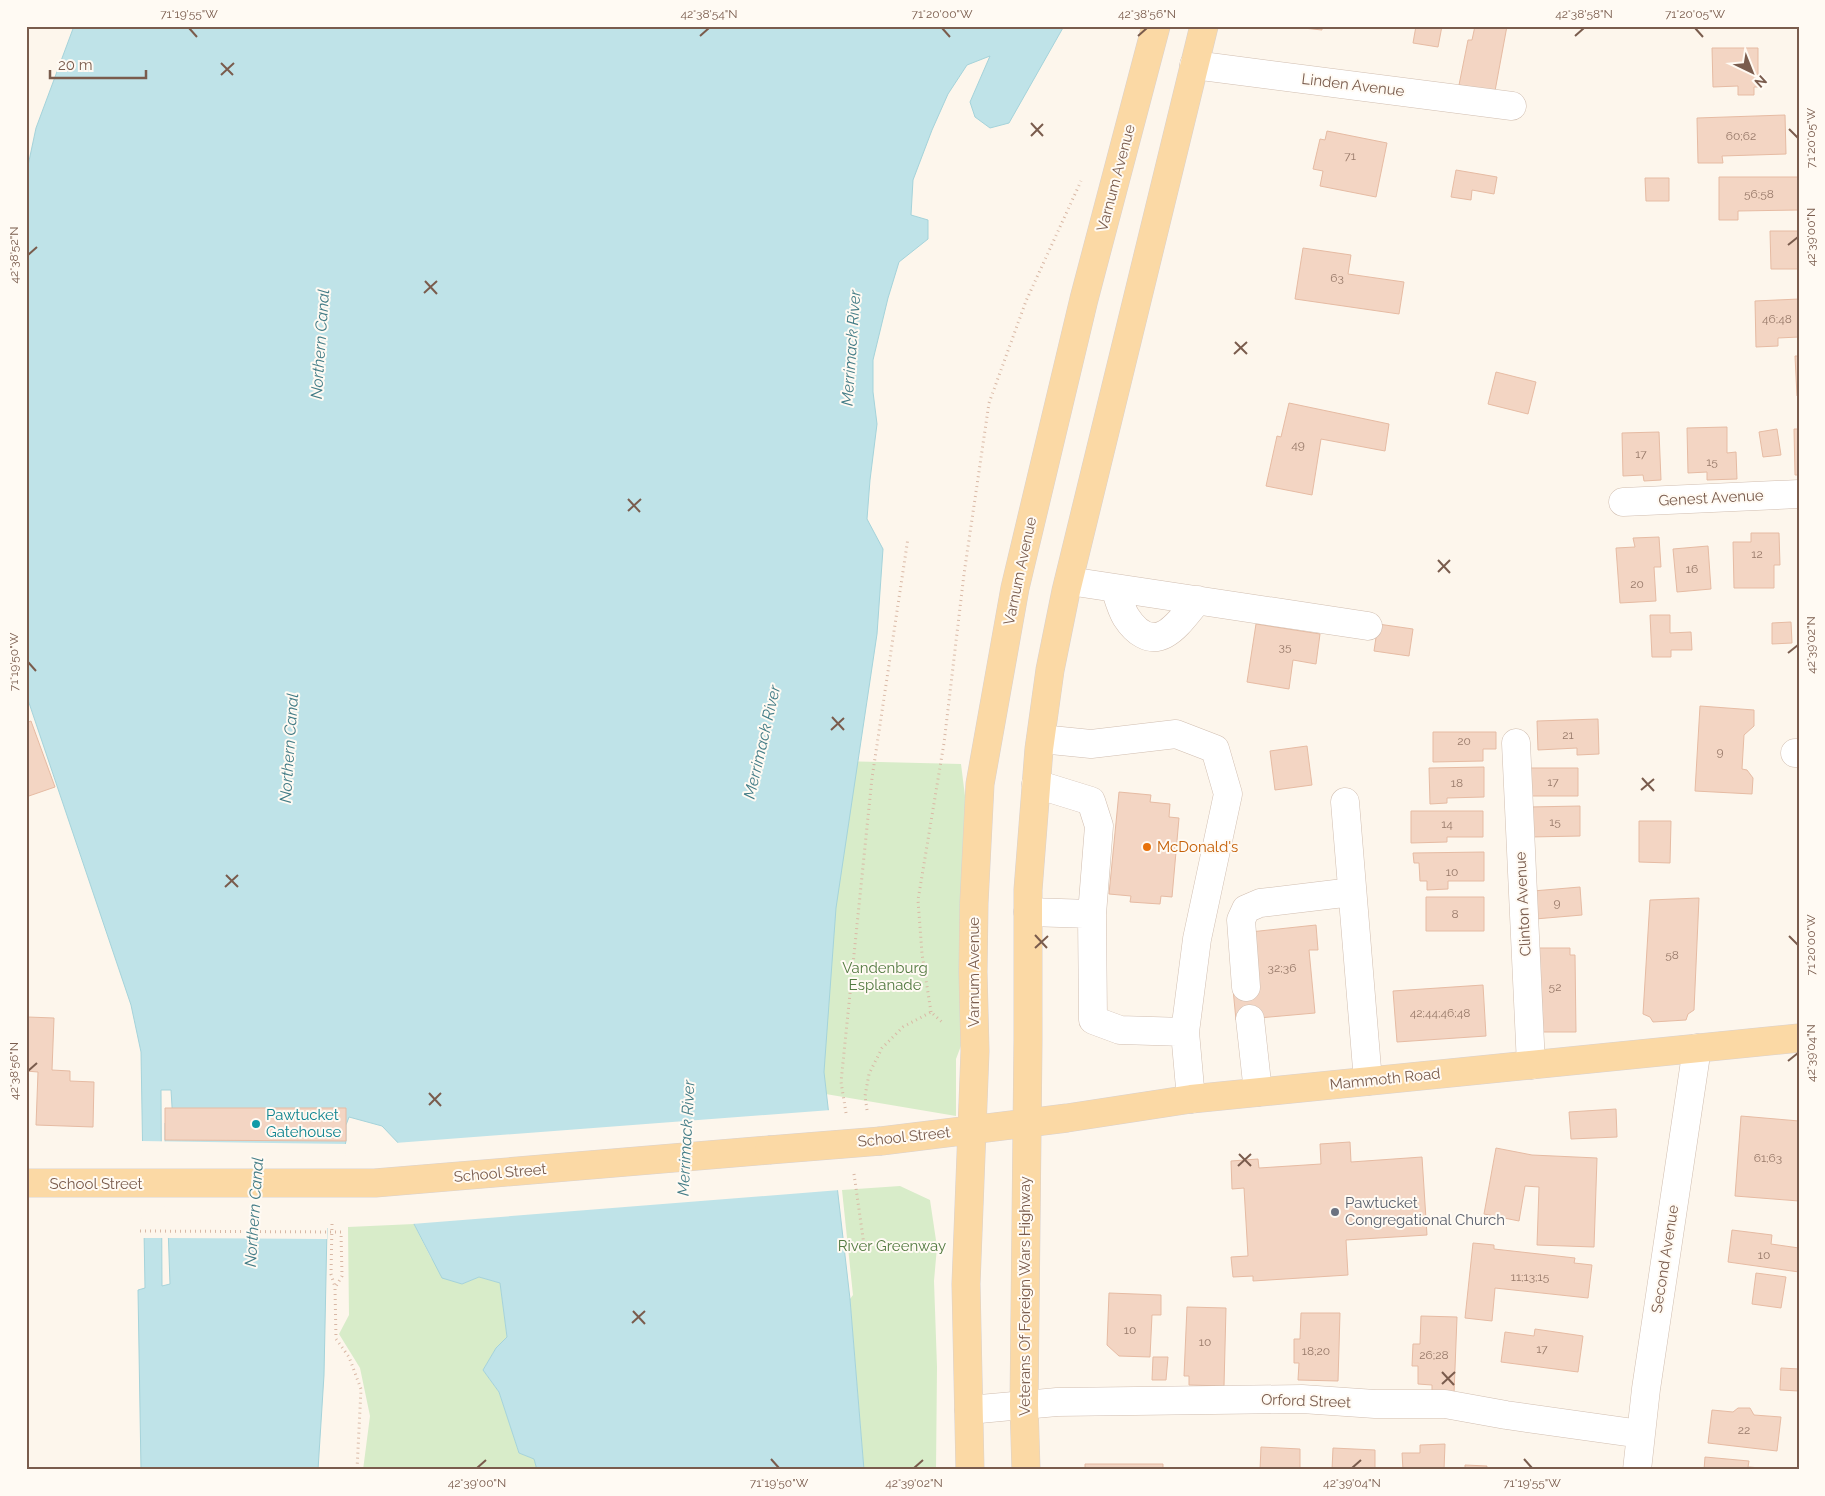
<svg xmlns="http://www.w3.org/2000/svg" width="1825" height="1496" font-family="Raleway,sans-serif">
<rect width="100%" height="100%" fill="#fdf6ec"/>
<path fill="#d8ecc9" d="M798,760L961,764L967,812L979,998L956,1059V1116L796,1089Z
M900,1186L930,1200L937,1247L934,1281L937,1367L936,1470H864L850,1299L853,1295L842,1190Z
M414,1224L431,1258L462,1284L479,1277L500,1283L507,1337L496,1348L483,1370L499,1392L519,1453L534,1459L537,1470H363L370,1416L360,1368L339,1334L349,1315L348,1227Z"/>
<path fill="#bfe3e8" stroke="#a5d3da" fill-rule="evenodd" d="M74,26H1064L1009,123L990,128L975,117L970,102L990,56L967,65L948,94L932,130L913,180L911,215L928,220V239L899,262L888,298L873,360V392L877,424L870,480L867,519L883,549L877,634L836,908L824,1072L850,1299L864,1470H537L534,1459L519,1453L499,1392L483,1370L496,1348L507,1337L500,1283L479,1277L462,1284L442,1278L414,1224L402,1147L382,1126L349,1117L346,1125V1141L327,1228L324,1375L318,1470H141L138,1290L145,1288L141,1052L131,1005L26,694V175L36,128ZM161,1090H171L173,1123H165V1140L170,1284L162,1286Z"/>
<path fill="#fdf6ec" d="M831,1110L840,1190L412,1224L399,1148L395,1143Z
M141,1141L348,1144L329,1228H327V1239L166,1238L164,1181V1238H142Z"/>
<path fill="#f3d5c3" stroke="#e6bba3" d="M1285,26H1322V30Z
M1416,26H1442L1438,47L1413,43Z
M1475,26H1507L1495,91L1459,85L1468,40H1472Z
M1712,48H1758V87H1754V95H1738V86L1713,87Z
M1785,115L1786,154L1722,156L1723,163H1698L1697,118Z
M1327,131L1387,143L1376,197L1320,186L1323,171L1313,169L1320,139L1325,140Z
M1456,170L1497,177L1494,194L1472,190L1471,200L1451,197Z
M1719,177H1799V210L1738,211V220H1719Z
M1645,178H1669V201H1646Z
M1770,231H1799V276L1798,269H1771Z
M1303,248L1351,255L1348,274L1404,282L1399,314L1295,299Z
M1799,299V337L1778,338V346L1756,347L1755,301Z
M1795,356H1799V396H1797Z
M1496,372L1536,382L1528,414L1488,404Z
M1289,403L1389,424L1385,451L1321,439L1312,495L1266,486L1277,436L1281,437Z
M1727,427V453L1736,452L1737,479L1707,480V472L1688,473L1687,428Z
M1777,429L1781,455L1763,457L1759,432Z
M1794,429H1799V475H1795Z
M1659,432L1661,480L1644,481L1643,475L1623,476L1622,433Z
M1751,533H1779L1780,565H1774V588H1734L1733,542H1751Z
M1659,537L1661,567H1654L1656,601L1620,603L1616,548L1635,547L1633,538Z
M1708,546L1711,589L1677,592L1673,549Z
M1650,615H1670V633L1691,632L1692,650H1671V657H1652Z
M1791,622L1792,643L1772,644V623Z
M1256,624L1320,634L1316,664L1293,660L1289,689L1247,682Z
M1378,624L1413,629L1409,656L1374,651Z
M1700,706L1754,710V726L1744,735L1742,769L1747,770L1753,778L1752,794L1695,791Z
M1598,719L1599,754L1577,755V748L1538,750L1537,721Z
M31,721L55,787L26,797V723Z
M1433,732H1496V749H1483V761L1433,762Z
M1307,746L1312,785L1275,790L1270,751Z
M1484,767V797L1447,798V803L1430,804L1429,768Z
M1527,768H1578V796H1527Z
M1119,792L1151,795L1150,802L1170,804L1169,817L1179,818L1172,897L1161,896L1160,904L1130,902L1131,896L1109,894Z
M1580,806V836L1530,837L1529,807Z
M1411,811H1483V837H1447V842L1411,843Z
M1639,821H1671L1670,863L1639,862Z
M1484,852V881H1448V889L1427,890V881H1420L1419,863H1414L1413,853Z
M1580,887L1582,915L1535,919L1533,891Z
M1426,897H1484V931H1426Z
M1699,898L1694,1010L1688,1014L1686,1020L1653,1022L1650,1017L1643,1014L1650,900Z
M1316,925L1318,950H1309L1315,1013L1236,1020L1233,989L1250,932Z
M1535,948H1570V955H1575L1576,1032H1541Z
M1483,985L1486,1036L1397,1042L1393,991Z
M28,1017L54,1018L52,1070L70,1071V1081L94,1082L93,1127L36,1125L38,1072L26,1071Z
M165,1108H346V1141L165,1140Z
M1616,1109L1617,1137L1571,1139L1569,1112Z
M1741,1116L1799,1121V1201L1735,1196Z
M1350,1142L1351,1162L1422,1157L1427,1235L1346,1240L1348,1275L1253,1281V1276L1233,1277L1231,1257L1248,1256L1244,1188L1232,1189L1231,1161L1258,1159L1259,1168L1321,1164L1320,1144Z
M1496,1148L1532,1155L1597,1158L1594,1247L1537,1245L1539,1187L1525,1186L1519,1221L1484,1214Z
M1732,1230L1772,1235L1771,1244L1799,1248V1272L1728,1262Z
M1473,1243L1494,1245V1249L1575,1258L1574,1263L1592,1265L1588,1298L1495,1288L1492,1321L1465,1318Z
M1756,1273L1786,1277L1781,1308L1752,1304Z
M1109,1293L1161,1295V1315H1152L1150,1357L1119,1356L1107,1345Z
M1187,1307L1226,1308L1224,1386L1189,1385V1376H1184Z
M1301,1313H1340L1338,1381L1298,1380L1299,1363H1294V1339H1300Z
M1421,1316L1457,1317L1454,1394H1432V1385L1418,1384V1366H1412L1413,1344H1420Z
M1535,1329L1583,1336L1578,1372L1501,1362L1505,1332L1534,1336Z
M1153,1357H1168L1166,1380H1152Z
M1781,1368L1799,1369V1391L1780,1390Z
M1738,1408H1750L1754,1415L1781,1417L1777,1451L1708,1443L1712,1410L1733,1412Z
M1445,1444L1444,1470H1403L1402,1453H1420V1445Z
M1261,1447L1300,1449V1470H1260Z
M1333,1448L1375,1450V1470H1332Z
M1705,1457L1749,1461L1748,1467L1789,1470H1704Z
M1085,1464H1163V1470H1085Z
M1465,1465L1487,1466L1486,1470H1465Z"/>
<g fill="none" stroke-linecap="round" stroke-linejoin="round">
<g stroke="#d1beb0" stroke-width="29">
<path id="minor" d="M1194,65L1512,106
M1623,502L1799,494
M1069,581L1368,626
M1115,588C1118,597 1121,609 1126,617C1135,631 1149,643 1165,634C1178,627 1188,611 1198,600
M1041,739L1091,744L1176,734L1215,749L1228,794L1197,939L1185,1032L1191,1099
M1516,743L1531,1065
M1795,753H1799
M1036,784L1091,801L1099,826L1092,914L1093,1020L1120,1030L1185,1032
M1345,802L1368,1081
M1028,912L1092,914
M1246,987L1241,920L1246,909L1260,903L1352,892
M1250,1019L1258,1092
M969,1410L1057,1402L1302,1399L1375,1404H1445L1506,1415L1641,1434
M1637,1470L1646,1389L1697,1048"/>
</g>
<g stroke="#dad1cd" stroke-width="29">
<path id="major" d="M881,1141L1067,1118L1191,1099L1799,1038
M26,1183H375L769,1150
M970,1470L966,1284L975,1051L973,972L974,903L980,784L1015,588L1084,299L1156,26
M1026,1470L1024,1405L1028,1041V890L1039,749L1050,670L1066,591L1204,26"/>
</g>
<path stroke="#d9b8a5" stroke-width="3" stroke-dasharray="1 4" stroke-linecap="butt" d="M931,1012L922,954L918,900L944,743L964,574L989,403L1026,301L1081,181
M867,1110L865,1096L869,1074L882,1048L903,1027L931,1012L943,1023
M846,1113L841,1082L872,778L908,538
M854,1174L865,1252
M332,1224L331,1274L335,1287
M140,1231L341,1232L342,1276L335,1288L336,1339L349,1357L361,1389L357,1470"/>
<use href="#minor" stroke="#fff" stroke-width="28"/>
<use href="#major" stroke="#fbd9a5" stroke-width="28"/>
<g stroke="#dad1cd" stroke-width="29" stroke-linecap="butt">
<path id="major-bridge" d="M769,1150L881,1141"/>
</g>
<use href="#major-bridge" stroke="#fbd9a5" stroke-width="28"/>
</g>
<path fill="none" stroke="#7a5c4d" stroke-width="2" d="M189,28L197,37M942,28L950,37M1695,28L1703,37M700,36L709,28M1138,36L1147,28M1575,36L1584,28M221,63L233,75M221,75L234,63M1031,123L1043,136M1789,129L1798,138M1031,136L1043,124M1788,245L1798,237M28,255L37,247M425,281L437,294M424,293L437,281M1235,342L1247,354M1234,354L1247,342M628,499L640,512M628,511L641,499M1438,560L1450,573M1438,572L1450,560M1788,653L1798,645M28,662L36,671M832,717L844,730M831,730L844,718M1642,778L1654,791M1641,790L1654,779M226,875L238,887M225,887L238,875M1035,935L1047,948M1789,936L1798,945M1035,948L1048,936M1788,1061L1798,1053M28,1071L37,1063M429,1093L441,1106M429,1105L441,1093M1239,1154L1251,1166M1238,1166L1251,1154M633,1311L645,1324M632,1323L645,1311M1442,1372L1454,1385M1442,1384L1455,1372M771,1459L779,1468M1524,1459L1532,1468M477,1468L486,1460M914,1468L923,1460M1352,1468L1361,1460"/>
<circle fill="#e8710a" stroke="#fffaf3" stroke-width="2" cx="1147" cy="847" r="5"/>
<circle fill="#0f9aa8" stroke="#fffaf3" stroke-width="2" cx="256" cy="1124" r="5"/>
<circle fill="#6b7280" stroke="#fffaf3" stroke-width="2" cx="1335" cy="1212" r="5"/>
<g text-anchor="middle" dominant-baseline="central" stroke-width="4" stroke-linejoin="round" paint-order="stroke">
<g font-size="12" fill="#987a6a">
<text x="1741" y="136">60;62</text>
<text x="1350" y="156">71</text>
<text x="1759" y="194">56;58</text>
<text x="1337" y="278">63</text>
<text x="1777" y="319">46;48</text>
<text x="1298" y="445">49</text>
<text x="1641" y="454">17</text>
<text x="1712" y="462">15</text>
<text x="1757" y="554">12</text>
<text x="1692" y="569">16</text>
<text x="1637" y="584">20</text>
<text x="1285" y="647">35</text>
<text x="1568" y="735">21</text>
<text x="1464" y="741">20</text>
<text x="1720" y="752">9</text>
<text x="1553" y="782">17</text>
<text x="1457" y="783">18</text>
<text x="1555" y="822">15</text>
<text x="1447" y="824">14</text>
<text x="1452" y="872">10</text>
<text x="1557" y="903">9</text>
<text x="1455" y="914">8</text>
<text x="1672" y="955">58</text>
<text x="1282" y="968">32;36</text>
<text x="1555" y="987">52</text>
<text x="1440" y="1013">42;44;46;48</text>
<text x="1768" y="1158">61;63</text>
<text x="1764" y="1255">10</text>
<text x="1530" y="1277">11;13;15</text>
<text x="1130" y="1330">10</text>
<text x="1205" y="1342">10</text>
<text x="1542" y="1349">17</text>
<text x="1316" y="1351">18;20</text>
<text x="1434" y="1355">26;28</text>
<text x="1744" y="1430">22</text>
</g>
<g font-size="15" fill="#7a5c4d" stroke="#fffaf3">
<text transform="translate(1353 85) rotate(7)">Linden Avenue</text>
<text transform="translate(1116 178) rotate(-75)">Varnum Avenue</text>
<text transform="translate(1711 498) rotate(-3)">Genest Avenue</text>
<text transform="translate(1020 571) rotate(-78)">Varnum Avenue</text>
<text transform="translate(1523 904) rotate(-93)">Clinton Avenue</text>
<text transform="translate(974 972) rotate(-90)">Varnum Avenue</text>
<text transform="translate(1385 1079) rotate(-6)">Mammoth Road</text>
<text transform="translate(904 1137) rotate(-6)">School Street</text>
<text transform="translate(500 1173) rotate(-5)">School Street</text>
<text x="96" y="1184">School Street</text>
<text transform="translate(1665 1259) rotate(-81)">Second Avenue</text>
<text transform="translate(1025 1296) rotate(-90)">Veterans Of Foreign Wars Highway</text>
<text transform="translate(1306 1401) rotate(2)">Orford Street</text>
</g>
<g font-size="15" fill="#c56008" stroke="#fffaf3" text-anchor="start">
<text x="1157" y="847">McDonald's</text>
</g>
<g font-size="15" fill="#537a41" stroke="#fffaf3">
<text x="885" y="968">Vandenburg<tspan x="885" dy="17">Esplanade</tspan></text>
<text x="892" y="1246">River Greenway</text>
</g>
<g font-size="15" fill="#0d838f" stroke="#fffaf3" text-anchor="start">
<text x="266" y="1115">Pawtucket<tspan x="266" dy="17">Gatehouse</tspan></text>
</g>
<g font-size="15" fill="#5b616d" stroke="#fffaf3" text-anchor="start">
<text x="1345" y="1203">Pawtucket<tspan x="1345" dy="17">Congregational Church</tspan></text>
</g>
<g font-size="16" font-style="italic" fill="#437c86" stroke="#fffaf3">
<text transform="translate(320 344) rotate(-86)">Northern Canal</text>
<text transform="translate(851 348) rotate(-86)">Merrimack River</text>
<text transform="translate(762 742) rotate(-77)">Merrimack River</text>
<text transform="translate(289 748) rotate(-86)">Northern Canal</text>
<text transform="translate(686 1138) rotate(-87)">Merrimack River</text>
<text transform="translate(254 1212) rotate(-86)">Northern Canal</text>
</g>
</g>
<rect width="1825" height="1496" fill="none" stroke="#fffaf3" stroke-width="55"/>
<g transform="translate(1752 72) rotate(137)" stroke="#fffaf3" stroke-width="4" paint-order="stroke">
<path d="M0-4L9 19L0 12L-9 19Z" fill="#7a5c4d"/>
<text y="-8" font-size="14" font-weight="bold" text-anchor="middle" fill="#7a5c4d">N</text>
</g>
<path d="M50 70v8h96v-8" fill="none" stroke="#7a5c4d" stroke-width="2.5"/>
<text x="58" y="70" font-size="15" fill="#7a5c4d" stroke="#fffaf3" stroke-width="4" paint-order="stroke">20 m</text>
<rect x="28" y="28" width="1770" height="1440" fill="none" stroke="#7a5c4d" stroke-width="2"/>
<g font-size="12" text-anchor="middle" fill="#7a5c4d">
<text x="189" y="18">71°19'55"W</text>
<text x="709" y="18">42°38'54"N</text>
<text x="942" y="18">71°20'00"W</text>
<text x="1147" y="18">42°38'56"N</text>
<text x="1584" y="18">42°38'58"N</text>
<text x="1695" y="18">71°20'05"W</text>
<text transform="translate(1811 138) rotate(-90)" y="4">71°20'05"W</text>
<text transform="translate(1811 237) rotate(-90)" y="4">42°39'00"N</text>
<text transform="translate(14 255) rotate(-90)" y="4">42°38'52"N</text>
<text transform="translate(1811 645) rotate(-90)" y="4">42°39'02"N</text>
<text transform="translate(14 662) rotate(-90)" y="4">71°19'50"W</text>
<text transform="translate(1811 945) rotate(-90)" y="4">71°20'00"W</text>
<text transform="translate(1811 1053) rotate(-90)" y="4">42°39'04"N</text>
<text transform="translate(14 1071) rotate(-90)" y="4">42°38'56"N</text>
<text x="477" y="1487">42°39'00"N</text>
<text x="779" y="1487">71°19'50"W</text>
<text x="914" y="1487">42°39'02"N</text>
<text x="1352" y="1487">42°39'04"N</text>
<text x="1532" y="1487">71°19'55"W</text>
</g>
</svg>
